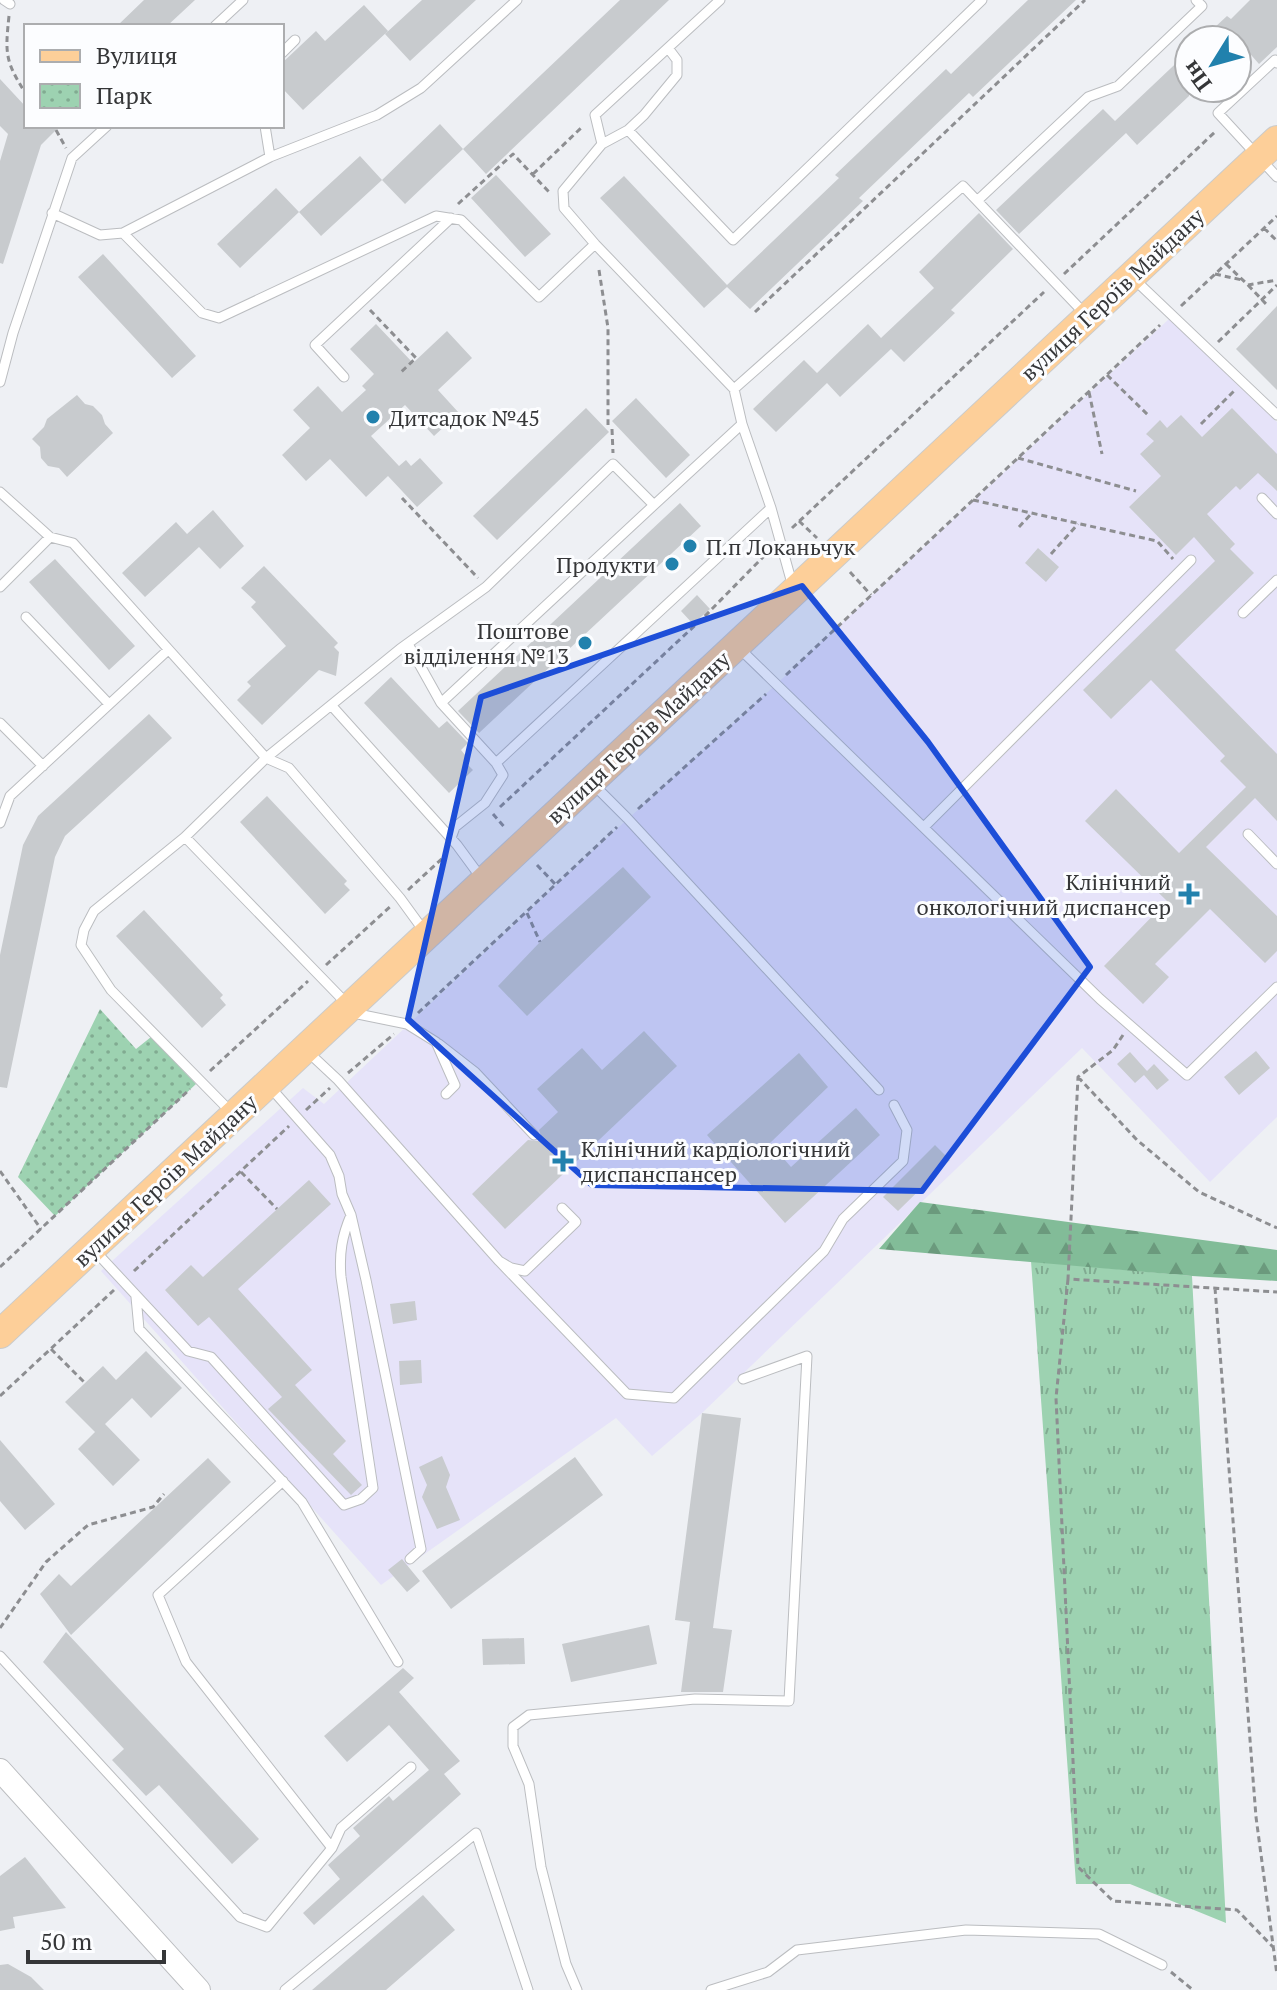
<svg xmlns="http://www.w3.org/2000/svg" width="1277" height="1990" font-family="'PT Serif',serif">
<defs>
<pattern id="grass-tufts" width="24" height="20" patternUnits="userSpaceOnUse" patternTransform="scale(2)"><rect width="24" height="20" fill="#9dd2b1"/><path d="M3 7l-1-3M5 7V3M7 7l1-3M15 17l-1-3M17 17v-4M19 17l1-3" fill="none" stroke="#81ab91"/></pattern>
<pattern id="forest-firs" width="22" height="20" patternUnits="userSpaceOnUse" patternTransform="scale(2)"><rect width="22" height="20" fill="#82bc98"/><path d="M5 1l3.5 6h-7zM16 11l3.5 6h-7z" fill="#6b9a7d"/></pattern>
<pattern id="park-dots" width="8" height="8" patternUnits="userSpaceOnUse" patternTransform="scale(2)"><rect width="8" height="8" fill="#9dd2b1"/><path d="M2 2h.1M6 6h.1" fill="none" stroke="#81ab91" stroke-width="1.8" stroke-linecap="round"/></pattern>
</defs>
<rect width="100%" height="100%" fill="#eef0f4"/>
<path fill="#e6e3f9" d="M1169,319L1277,422V1117L1210,1182L1082,1048L702,1413L652,1456L616,1418L381,1585L101,1271L303,1088L324,1104L598,846L756,703Z"/>
<path fill="url(#grass-tufts)" d="M1031,1261L1192,1276L1226,1923L1130,1884H1076Z"/>
<path fill="url(#forest-firs)" d="M920,1202L1277,1250V1281L1192,1276L879,1249Z"/>
<path fill="url(#park-dots)" d="M100,1009L136,1049L151,1037L196,1084L55,1216L18,1177Z"/>
<path fill="#c8cbce" d="M144,0H195L167,26H117Z
M422,0H476L410,61L385,34Z
M620,0H669L486,174L463,149Z
M1028,0H1076L973,97L969,93L859,198L863,201L750,309L727,287L704,308L600,198L624,176L727,285L839,178L835,175L946,69L951,74Z
M1250,0H1277V47L1259,64L1238,40H1201L1227,16L1231,19Z
M364,5L388,31L303,110L282,88V63L316,31L325,41Z
M1189,51V96L1137,145L1126,133L1019,234L996,210L1103,109L1115,121Z
M0,79L26,107V126H60L41,145L3,264L0,263V161L8,134L0,126Z
M440,124L463,149L405,204L382,180Z
M360,156L382,180L321,236L299,212Z
M496,175L551,234L525,257L471,198Z
M276,188L299,212L240,268L217,244Z
M979,213L1013,249L951,310L955,313L904,362L891,349L840,397L827,383L776,432L753,409L804,360L817,373L868,324L881,338L934,288L919,272Z
M103,254L196,356L172,378L78,277Z
M1277,306V390L1236,349Z
M376,324L413,363L447,331L472,358L438,390L459,413L434,436L405,405L371,436L399,466L406,460L411,466L420,458L443,483L417,507L388,476L366,497L330,459L306,481L282,455L310,428L293,410L318,386L342,412L366,390L362,386L374,374L350,349Z
M77,395L85,404L93,406L102,415L105,424L113,433L67,477L59,468L48,466L41,458L40,447L32,439L44,427L47,419Z
M636,398L690,455L666,478L612,421Z
M586,408L609,432L497,540L473,516Z
M1232,408L1277,454V491L1258,473L1240,490L1236,486L1207,514L1235,544L1230,549L1254,573L1175,650L1277,754V821L1255,798L1206,847L1277,916V951L1265,963L1210,909L1155,964L1169,977L1143,1004L1104,966L1167,901L1085,821L1116,789L1179,853L1246,787L1220,761L1225,756L1151,680L1111,719L1083,690L1215,561L1194,537L1176,555L1129,507L1161,476L1140,454L1154,441L1146,434L1160,420L1167,428L1181,415L1202,437Z
M680,503L701,526L479,733L458,711Z
M213,510L244,546L220,569L199,547L145,597L122,573L176,522L187,534Z
M1038,548L1059,567L1046,582L1025,563Z
M55,559L135,646L109,670L29,582Z
M264,566L338,643L334,647L339,652L336,676L319,670L262,725L237,700L251,686L247,682L286,646L251,607L256,602L241,588Z
M697,595L710,609L693,624L681,611Z
M391,677L439,728L447,721L468,743L461,750L470,761L467,764L473,770L449,793L364,703Z
M149,714L172,738L65,836L55,857L7,1088L0,1087V955L23,845L38,816Z
M267,796L347,881L344,884L350,890L325,914L240,822Z
M623,867L651,897L527,1016L498,986L540,942Z
M144,910L223,995L220,998L226,1005L202,1028L116,936Z
M644,1031L677,1066L505,1229L472,1194L528,1140L538,1141L541,1136L539,1130L558,1112L537,1089L582,1048L602,1070Z
M1256,1051L1270,1068L1239,1095L1224,1077Z
M1130,1052L1147,1071L1154,1064L1169,1080L1157,1090L1144,1075L1135,1083L1117,1064Z
M799,1053L828,1087L770,1143L791,1167L856,1108L880,1135L785,1223L707,1135Z
M935,1145L950,1160L898,1211L883,1197Z
M309,1180L331,1204L238,1289L312,1370L295,1385L346,1441L333,1454L362,1485L351,1495L268,1409L282,1397L209,1317L198,1326L165,1290L191,1265L203,1277Z
M415,1301L417,1320L393,1324L390,1304Z
M146,1351L182,1388L151,1418L132,1398L105,1424L140,1460L113,1486L78,1449L95,1432L65,1402L103,1366L116,1380Z
M421,1360L422,1383L400,1385L399,1361Z
M702,1413L741,1418L713,1628L732,1630L723,1692H681L690,1622L675,1620Z
M0,1440L55,1504L25,1530L0,1501Z
M442,1456L450,1475L446,1487L460,1520L437,1529L422,1497L427,1485L419,1467Z
M575,1457L603,1495L451,1609L422,1571Z
M208,1458L231,1482L71,1635L40,1594L59,1574L71,1586Z
M402,1559L420,1581L407,1592L388,1570Z
M649,1625L657,1664L571,1682L562,1644Z
M66,1632L259,1839L232,1864L159,1785L146,1796L112,1760L124,1749L43,1662Z
M524,1638L525,1664L483,1665L482,1639Z
M403,1668L414,1678L399,1692L460,1761L444,1774L461,1794L314,1925L303,1913L340,1879L328,1865L360,1836L353,1828L389,1796L393,1801L429,1770L389,1725L347,1762L324,1736Z
M25,1857L66,1908L13,1917L15,1928L0,1931V1876Z
M423,1895L455,1930L386,1990H312Z
M8,1964L31,1977L44,1990H0V1965Z"/>
<g fill="none" stroke-linecap="round" stroke-linejoin="round">
<g stroke="#bbbdc0" stroke-width="11">
<path id="service" d="M4,0L10,4
M517,0L421,88L377,115L270,157L123,233L202,313L219,318L436,216L461,220L539,297L595,244L734,389L742,424L771,508L793,587
M215,26L243,0
M282,53L295,40
M1277,63L1275,60L1218,113L1277,177
M265,126L270,157
M628,130L733,240L982,0
M602,144L628,130L644,115L677,75V60L668,48
M978,200L1088,97L1118,86L1202,6L1196,0
M52,213L100,235L123,233
M595,244L564,208L563,191L602,144L595,115L720,0
M1134,279L1277,415
M344,377L315,345L451,218
M0,382L13,333L72,158L107,126
M734,389L963,186L1086,315
M0,492L50,537L73,543L266,758L289,768L400,898L424,931
M1262,498L1277,514
M0,587L50,537
M1243,613L1277,580
M26,617L109,704
M408,644L441,703
M739,648L1100,999L1187,1075L1277,987
M331,705L457,845L482,879
M0,723L43,766
M496,763L771,508
M592,783L627,818L879,1090
M0,823L10,796L168,650
M924,827L1191,560
M1248,834L1277,864
M185,837L347,1004
M451,838L455,827L485,803L503,775L496,763L441,703L654,505
M353,1013L407,1024L436,1042L455,1085L446,1094
M439,1044L475,1072L534,1135
M307,1051L338,1080L499,1261L511,1268L525,1271L576,1222L562,1208
M270,1087L330,1155L339,1176L342,1194L351,1215L366,1280L421,1549L410,1559
M231,1112L111,990L81,945L84,930L94,911L185,837L266,758L400,649L486,587L613,464L654,505L742,424
M95,1251L188,1351L211,1357L344,1505L361,1499L373,1488L341,1277C339,1253 342,1236 351,1215
M499,1261L627,1394L674,1398L824,1251L843,1219L903,1161L907,1130L894,1105
M136,1297L139,1329L302,1502L398,1662
M283,1481L158,1595L186,1662L332,1848
M0,1656L240,1917L267,1927L332,1848L341,1828L411,1767
M285,1990L476,1833L528,1990
M577,1990L566,1964L541,1867L529,1784L513,1746V1727L529,1715L695,1699L789,1701L807,1356L743,1379
M711,1990L768,1972L797,1950L966,1930L1099,1934L1162,1965"/>
</g>
<g stroke="#bbbdc0" stroke-width="24">
<path id="tertiary" d="M0,1770L199,1990"/>
</g>
<g stroke="#cacbcb" stroke-width="30">
<path id="primary" d="M0,1334L1277,140"/>
</g>
<path stroke="#8d8e91" stroke-width="3" stroke-dasharray="6 4" stroke-linecap="butt" d="M9,16C5,54 5,61 26,94
M56,130L66,148
M533,174L582,127
M458,204L513,154L550,193
M1264,228L1277,241
M1226,264L1248,285L1277,280
M599,270L608,328V425
M1064,274L1216,131
M1215,274L1242,280
M1248,285L1267,305
M1181,306L1277,216
M370,310L416,358L400,373
M755,312L1085,0
M1218,342L1277,285
M1107,375L1148,415
M1089,392L1102,454
M1201,424L1234,391
M612,429L613,453
M1018,458L1136,491
M402,498L478,578
M973,500L1157,541L1173,559
M799,521L817,538
M1019,527L1032,513
M792,528L1044,292
M1051,554L1078,524
M850,572L871,595
M786,675L1160,325
M500,807L704,617L770,550
M638,809L766,694
M493,814L506,829
M537,865L556,885
M408,890L447,854
M527,913L540,942
M326,965L391,906
M418,1013L617,827
M1123,1035L1113,1050L1078,1077L1068,1279L1277,1292
M210,1071L308,981
M348,1073L394,1034
M1078,1077L1137,1140L1199,1192L1277,1228
M306,1110L330,1088
M0,1171L41,1229
M241,1172L277,1209
M0,1267L190,1089
M134,1271L289,1126
M1068,1279L1056,1398L1078,1867L1113,1901L1237,1910L1273,1947
M1215,1288L1256,1817L1277,1975
M51,1349L85,1383
M0,1396L114,1290
M0,1628L46,1562L88,1525L153,1507L164,1494
M1171,1972L1193,1990"/>
<use href="#service" stroke="#fff" stroke-width="9"/>
<use href="#tertiary" stroke="#fff" stroke-width="22"/>
<use href="#primary" stroke="#fdcf99" stroke-width="28"/>
</g>
<path fill="#1d4ed8" fill-opacity="0.2" stroke="#1d4ed8" stroke-width="6" stroke-linejoin="round" d="M802,586L928,742L1090,967L922,1191L592,1185L408,1019L481,697Z"/>
<g fill="#2181ad" stroke="#fcfdff" stroke-width="3">
<circle cx="373" cy="417" r="8"/>
<circle cx="690" cy="546" r="8"/>
<circle cx="672" cy="564" r="8"/>
<circle cx="585" cy="643" r="8"/>
<path d="M1185 882h8v8h8v8h-8v8h-8v-8h-8v-8h8z"/>
<path d="M559 1149h8v8h8v8h-8v8h-8v-8h-8v-8h8z"/>
</g>
<g text-anchor="middle" dominant-baseline="central" stroke-width="6" stroke-linejoin="round" paint-order="stroke">
<g font-size="22" fill="#353638" stroke="#fcfdff">
<text transform="translate(1112 294) rotate(-43)">вулиця Героїв Майдану</text>
<text transform="translate(638 737) rotate(-43)">вулиця Героїв Майдану</text>
<text transform="translate(165 1180) rotate(-43)">вулиця Героїв Майдану</text>
</g>
<g font-size="22" fill="#353638" stroke="#fcfdff" text-anchor="start">
<text x="389" y="417">Дитсадок №45</text>
<text x="706" y="546">П.п Локаньчук</text>
<text x="656" y="564" text-anchor="end">Продукти</text>
<text x="569" y="630" text-anchor="end">Поштове<tspan x="569" dy="25">відділення №13</tspan></text>
<text x="1171" y="881" text-anchor="end">Клінічний<tspan x="1171" dy="25">онкологічний диспансер</tspan></text>
<text x="581" y="1148">Клінічний кардіологічний<tspan x="581" dy="25">диспанспансер</tspan></text>
</g>
</g>
<rect x="24" y="24" width="260" height="104" fill="#fcfdff" stroke="#acadaf" stroke-width="2"/>
<rect x="40" y="50" width="40" height="12" fill="#fdcf99" stroke="#acadaf" stroke-width="2"/>
<text x="96" y="64" font-size="24" fill="#353638">Вулиця</text>
<rect x="40" y="84" width="40" height="24" fill="url(#park-dots)" stroke="#acadaf" stroke-width="2"/>
<text x="96" y="104" font-size="24" fill="#353638">Парк</text>
<g transform="translate(1213 64) rotate(233)"><circle r="38" fill="#fcfdff" stroke="#acadaf" stroke-width="2"/>
<path d="M0-6L14 30L0 20L-14 30Z" fill="#2181ad"/>
<text y="-12" font-size="22" font-weight="bold" text-anchor="middle" fill="#353638">Пн</text>
</g>
<path d="M28 1950v12h136v-12" fill="none" stroke="#353638" stroke-width="4"/>
<text x="40" y="1950" font-size="24" fill="#353638" stroke="#fcfdff" stroke-width="6" paint-order="stroke">50 m</text>
</svg>
